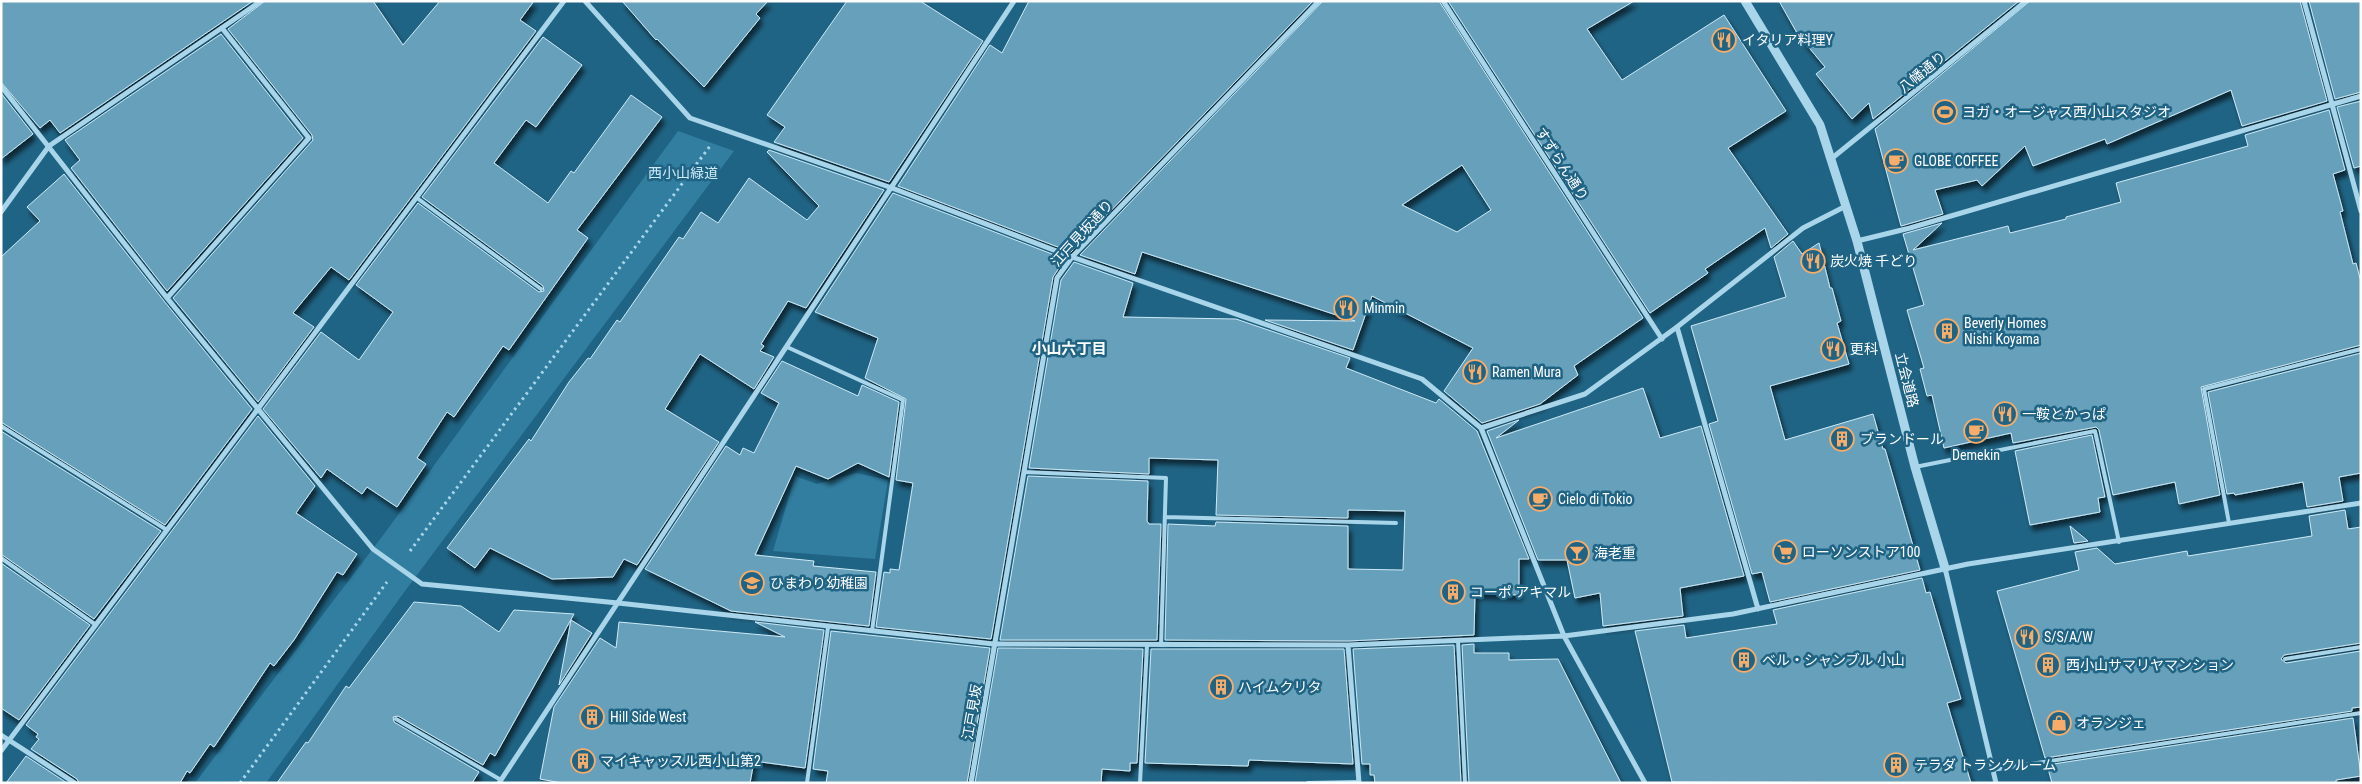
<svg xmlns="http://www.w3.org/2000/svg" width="2362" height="784" font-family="'Roboto Condensed','Noto Sans JP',sans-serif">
<defs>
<filter id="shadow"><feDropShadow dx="3" dy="5.5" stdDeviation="2.5" flood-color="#0009"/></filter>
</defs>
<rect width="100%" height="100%" fill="#206485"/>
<path fill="#317ea1" d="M678,131L734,151L405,591L266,783H195L384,534Z
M856,473L888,480L875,559L773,551L795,476L817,484Z"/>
<path fill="#66a0ba" stroke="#cdeaf7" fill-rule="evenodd" filter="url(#shadow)" d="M1,1H253L60,133L50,120L40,128L1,82Z
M265,1H373L403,45L440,1H534L520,20L536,31L349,280L331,267L293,313L314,327L258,402L173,298L313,140L312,135L228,29Z
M622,1H768L756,14L760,18L704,87L657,39L656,40Z
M847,1H920L983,41L889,182L774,142L785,127L767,115Z
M1029,1H1313L1071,252L898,186L990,45L1002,53Z
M1323,1H1439L1643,318L1574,366L1578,375L1540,404L1482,423L1444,391L1473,348L1372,296L1353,350L1265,320L1355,321L1142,252L1135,274L1080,255ZM1462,165L1491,210L1457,232L1402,205Z
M1448,1H1634L1587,29L1622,80L1724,15L1786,111L1728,148L1788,234L1771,248L1765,228L1705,269L1708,273L1650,313Z
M1779,1H2019L1873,119L1869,103L1852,119L1816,74L1825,67L1797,33Z
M2030,1H2300L2327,101L2242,126L2231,90L2107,144L2105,139L2033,166L2025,146L1982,186L1977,180L1935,190L1943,214L1901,226L1875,129Z
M2309,1H2361V92L2335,99Z
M221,34L303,138L167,291L71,168L80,160L65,140Z
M543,37L582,65L536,127L526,120L494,163L548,203L571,171L574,173L631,95L662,117L577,230L588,238L509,350L503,346L454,417L447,412L417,458L426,464L397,507L367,487L362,494L327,469L321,478L263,409L321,332L359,360L393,312L356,285L418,203L539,292L544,291L543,286L422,197Z
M1,93L33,134L1,159Z
M2361,101V166L2354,168L2337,107Z
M2329,110L2345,170L2333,174L2343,211L2340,212L2353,264L2356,263L2361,282V345L2201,387L2220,495L2179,504L2175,482L2113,495L2099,430L2096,427L2013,443L2011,433L1944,448L1932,395L1927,396L1920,369L1924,368L1907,310L1924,305L1903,234L1942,223L1913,250L2008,226L2010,233L2066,219V217L2121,202L2116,183L2248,146L2245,135Z
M769,150L884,190L806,308L788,301L761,344L764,346L760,351L774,357L754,389L700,354L665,409L719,442L637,565L624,559L613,577L552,579L490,548L475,568L447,548L529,439L531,441L569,382L588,358L590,359L617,320L620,322L679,237L683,239L701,212L718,223L749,178L807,220L819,206L767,152Z
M64,174L164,301L252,409L165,525L1,422V257L40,221L27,207Z
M893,193L1065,259L1053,277L991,639L876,627L884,572L890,573V569L899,570L913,483L896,480L906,399L865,378L878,338L815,312Z
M1793,241L1802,254L1819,243L1830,288H1832L1841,321L1837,323L1849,364L1770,386L1785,440L1873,414L1883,449H1885L1920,570L1770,602L1762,572L1752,574L1709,424L1718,421L1691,326L1786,297L1774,257Z
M1074,262L1133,283L1123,317L1236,319L1350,358L1346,368L1436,403L1439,399L1477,431L1529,559H1519V595L1475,593L1474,635L1348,641L1165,640L1168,524L1215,526L1216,522L1348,526V569L1403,570L1405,511L1348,510V518L1216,515L1218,460L1149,458V474L1029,468L1061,280Z
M2361,353V473L2339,477L2343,501L2307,507L2303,482L2235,495L2234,493L2227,494L2208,392Z
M782,361L858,396L862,385L899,402L889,477L858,463L828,479L796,466L755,555L814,561L813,566L876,572L869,626L731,611L645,569L726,446L740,455L743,448L754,453L779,403L761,393Z
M1643,388L1660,438L1701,426L1744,576L1680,588L1683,616L1603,626L1600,593L1575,598L1567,560H1538L1487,431L1519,420L1496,438Z
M258,416L315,486L296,513L357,554L343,575L337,572L294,640L274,666L270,663L214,747L210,744L190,773L187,771L180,783H79L77,779L31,749L39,739L36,737L38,734L26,725Z
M1,431L161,531L94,619L1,554Z
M2092,435L2105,497L2098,498L2100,512L2030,525L2015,451Z
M1028,476L1148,481L1147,521L1149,524H1161L1157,640H1000Z
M2345,510L2348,529L2361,527V643L2284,655L2281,659L2286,663L2361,651V707L2352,708V711L2045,758L1997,591L2079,570L2075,552L2097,548L2115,564L2187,551L2188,556L2312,536L2309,516Z
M2070,526L2088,541L2074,543Z
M1,563L90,625L19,720L1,708Z
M1922,578L1926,593L1930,592L1961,699L1947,703L1971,783L1672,782L1635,631L1684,625L1686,638L1777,624L1773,610Z
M414,602L461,606L499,632L514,610L574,614L495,756L490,753L483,765L398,716L393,717L394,722L479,772L472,783H277L306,742L308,743L346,686L349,688Z
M571,620L592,633L559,685Z
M619,622L785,637L755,622L824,630L805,768L754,761L750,783H562L540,779L554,707L600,638L616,648Z
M831,631L990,648L967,783H826L828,771L813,769Z
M1474,644V653H1509V660L1558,659L1621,783H1469L1462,645Z
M1454,645L1461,783H1375L1374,775H1370V764H1362L1353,649Z
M998,648L1143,649L1137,763H1130V771L1102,769L1101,783H975Z
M1151,649H1344L1353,764L1249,760L1248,766L1145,763Z
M2353,718L2361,776L2336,780V783H2052L2047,765Z
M26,756L67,783H6Z"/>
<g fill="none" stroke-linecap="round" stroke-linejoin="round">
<path stroke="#a8d5e9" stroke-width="3" stroke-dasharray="2.5 4" stroke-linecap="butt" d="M410,551L710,146
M240,783L387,582"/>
<path stroke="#a8d5e9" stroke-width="4" d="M417,198L541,289
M787,347L903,400L872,631
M1,426L167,530
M1915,467L2095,431L2119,542
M1024,472L1166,478L1161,645
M1165,517L1396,523
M2229,523L2204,389L2361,349
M1,558L96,625
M1458,641L1465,783
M2285,659L2361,647
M396,719L501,780
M1992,770L2361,713
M807,783L828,627
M1140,783L1147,645
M1308,783L1359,782"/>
<path stroke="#a8d5e9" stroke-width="5" d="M585,1L690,118L892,188L1072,257L1422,379L1481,428L1564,636L1645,783
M1443,1L1662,339
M2304,1L2361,211
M1,86L167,298L373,549L422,584L618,603L994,644L1348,645L1564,636L1733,614L1968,564L2361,503
M1831,159L2026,1
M1,212L49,146L261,1
M1857,241L1910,228L2361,96
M167,298L309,138L222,28
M1677,327L1758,609
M1481,428L1585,394L1677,327L1803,228L1846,206
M1945,568L1996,783
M1348,645L1359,783
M1,735L75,783
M1,751L564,1
M499,783L1014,1
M971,783L1057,278L1072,257L1319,1"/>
<path stroke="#a8d5e9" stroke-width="9" d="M1745,1L1820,125L1857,241L1915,467L1945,568"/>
</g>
<defs>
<g id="restaurant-ring" transform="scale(1.25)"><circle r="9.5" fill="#206485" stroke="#f7ad69" stroke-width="1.5"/><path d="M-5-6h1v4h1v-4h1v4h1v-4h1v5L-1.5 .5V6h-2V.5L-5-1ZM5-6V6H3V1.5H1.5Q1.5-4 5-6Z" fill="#f7ad69"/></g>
<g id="stadium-ring" transform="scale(1.25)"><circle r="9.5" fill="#206485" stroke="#f7ad69" stroke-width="1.5"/><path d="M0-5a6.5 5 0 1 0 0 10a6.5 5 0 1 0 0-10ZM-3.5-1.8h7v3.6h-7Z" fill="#f7ad69"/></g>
<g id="cafe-ring" transform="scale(1.25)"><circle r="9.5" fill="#206485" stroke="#f7ad69" stroke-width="1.5"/><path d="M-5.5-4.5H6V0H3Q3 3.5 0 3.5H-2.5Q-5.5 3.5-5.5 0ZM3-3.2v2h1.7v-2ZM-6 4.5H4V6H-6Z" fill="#f7ad69"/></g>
<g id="building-ring" transform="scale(1.25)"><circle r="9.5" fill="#206485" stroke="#f7ad69" stroke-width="1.5"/><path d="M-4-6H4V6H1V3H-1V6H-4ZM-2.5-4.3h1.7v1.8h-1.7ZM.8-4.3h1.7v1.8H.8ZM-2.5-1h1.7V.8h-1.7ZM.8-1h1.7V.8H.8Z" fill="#f7ad69"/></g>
<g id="supermarket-ring" transform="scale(1.25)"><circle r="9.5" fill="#206485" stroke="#f7ad69" stroke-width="1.5"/><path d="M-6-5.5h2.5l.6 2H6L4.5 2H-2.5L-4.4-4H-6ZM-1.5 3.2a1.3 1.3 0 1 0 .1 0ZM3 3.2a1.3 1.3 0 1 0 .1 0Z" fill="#f7ad69"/></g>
<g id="bar-ring" transform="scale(1.25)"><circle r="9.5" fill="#206485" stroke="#f7ad69" stroke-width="1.5"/><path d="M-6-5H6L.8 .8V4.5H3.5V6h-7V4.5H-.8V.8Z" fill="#f7ad69"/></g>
<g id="school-ring" transform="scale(1.25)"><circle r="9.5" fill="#206485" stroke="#f7ad69" stroke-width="1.5"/><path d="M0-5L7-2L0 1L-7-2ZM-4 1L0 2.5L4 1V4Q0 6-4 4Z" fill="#f7ad69"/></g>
<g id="shop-ring" transform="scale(1.25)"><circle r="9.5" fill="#206485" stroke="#f7ad69" stroke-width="1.5"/><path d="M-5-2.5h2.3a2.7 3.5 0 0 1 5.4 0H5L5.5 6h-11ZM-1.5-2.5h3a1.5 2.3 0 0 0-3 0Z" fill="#f7ad69"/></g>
</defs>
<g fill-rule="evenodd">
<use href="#restaurant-ring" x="1724" y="40"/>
<use href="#stadium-ring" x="1945" y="112"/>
<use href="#cafe-ring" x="1896" y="161"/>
<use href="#restaurant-ring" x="1813" y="261"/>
<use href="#restaurant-ring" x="1346" y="308"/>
<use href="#building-ring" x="1947" y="331"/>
<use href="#restaurant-ring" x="1833" y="349"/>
<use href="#restaurant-ring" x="1475" y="372"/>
<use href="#restaurant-ring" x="2005" y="414"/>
<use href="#cafe-ring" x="1976" y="431"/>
<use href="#building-ring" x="1842" y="439"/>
<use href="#cafe-ring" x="1540" y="499"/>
<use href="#supermarket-ring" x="1785" y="552"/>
<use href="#bar-ring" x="1577" y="553"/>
<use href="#school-ring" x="752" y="583"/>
<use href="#building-ring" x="1453" y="592"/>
<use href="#restaurant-ring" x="2027" y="637"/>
<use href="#building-ring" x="1744" y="660"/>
<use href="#building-ring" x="2048" y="665"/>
<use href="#building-ring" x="1221" y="687"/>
<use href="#building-ring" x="592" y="717"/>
<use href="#shop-ring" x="2059" y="723"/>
<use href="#building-ring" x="583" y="761"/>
<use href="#building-ring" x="1896" y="765"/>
</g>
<g text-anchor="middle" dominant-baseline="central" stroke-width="5" stroke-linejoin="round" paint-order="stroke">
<g font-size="14" fill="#fff" stroke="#206485" text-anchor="start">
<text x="1742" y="40">イタリア料理Y</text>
<text x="1962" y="112">ヨガ・オージャス西小山スタジオ</text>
<text x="1914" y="161">GLOBE COFFEE</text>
<text x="1830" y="261">炭火焼 千どり</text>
<text x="1364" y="308">Minmin</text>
<text x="1964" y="323">Beverly Homes<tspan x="1964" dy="16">Nishi Koyama</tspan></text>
<text x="1850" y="349">更科</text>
<text x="1492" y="372">Ramen Mura</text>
<text x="2022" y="414">一鞍とかっぱ</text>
<text x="1860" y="439">ブランドール</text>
<text x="1976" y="455" text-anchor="middle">Demekin</text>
<text x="1558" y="499">Cielo di Tokio</text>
<text x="1802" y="552">ローソンストア100</text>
<text x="1594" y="553">海老重</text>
<text x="770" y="583">ひまわり幼稚園</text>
<text x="1470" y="592">コーポ アキマル</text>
<text x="2044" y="637">S/S/A/W</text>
<text x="1762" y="660">ベル・シャンブル 小山</text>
<text x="2066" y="665">西小山サマリヤマンション</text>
<text x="1238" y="687">ハイムクリタ</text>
<text x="610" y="717">Hill Side West</text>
<text x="2076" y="723">オランジェ</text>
<text x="600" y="761">マイキャッスル西小山第2</text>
<text x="1914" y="765">テラダ トランクルーム</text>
</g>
<g font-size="14" fill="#fff" stroke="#206485">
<text transform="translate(1922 72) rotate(-39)">八幡通り</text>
<text transform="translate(1562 164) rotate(57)">すずらん通り</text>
<text transform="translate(1082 233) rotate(-48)">江戸見坂通り</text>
<text transform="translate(1907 380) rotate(76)">立会道路</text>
<text transform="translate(972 712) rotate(-80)">江戸見坂</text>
</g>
<g font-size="14" fill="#cdeaf7" stroke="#206485">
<text x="683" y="173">西小山緑道</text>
</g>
<g font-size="15" font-weight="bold" fill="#fff" stroke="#206485">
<text x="1069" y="349">小山六丁目</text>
</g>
</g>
<rect width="2362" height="784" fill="none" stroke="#ffffff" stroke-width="5"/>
</svg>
